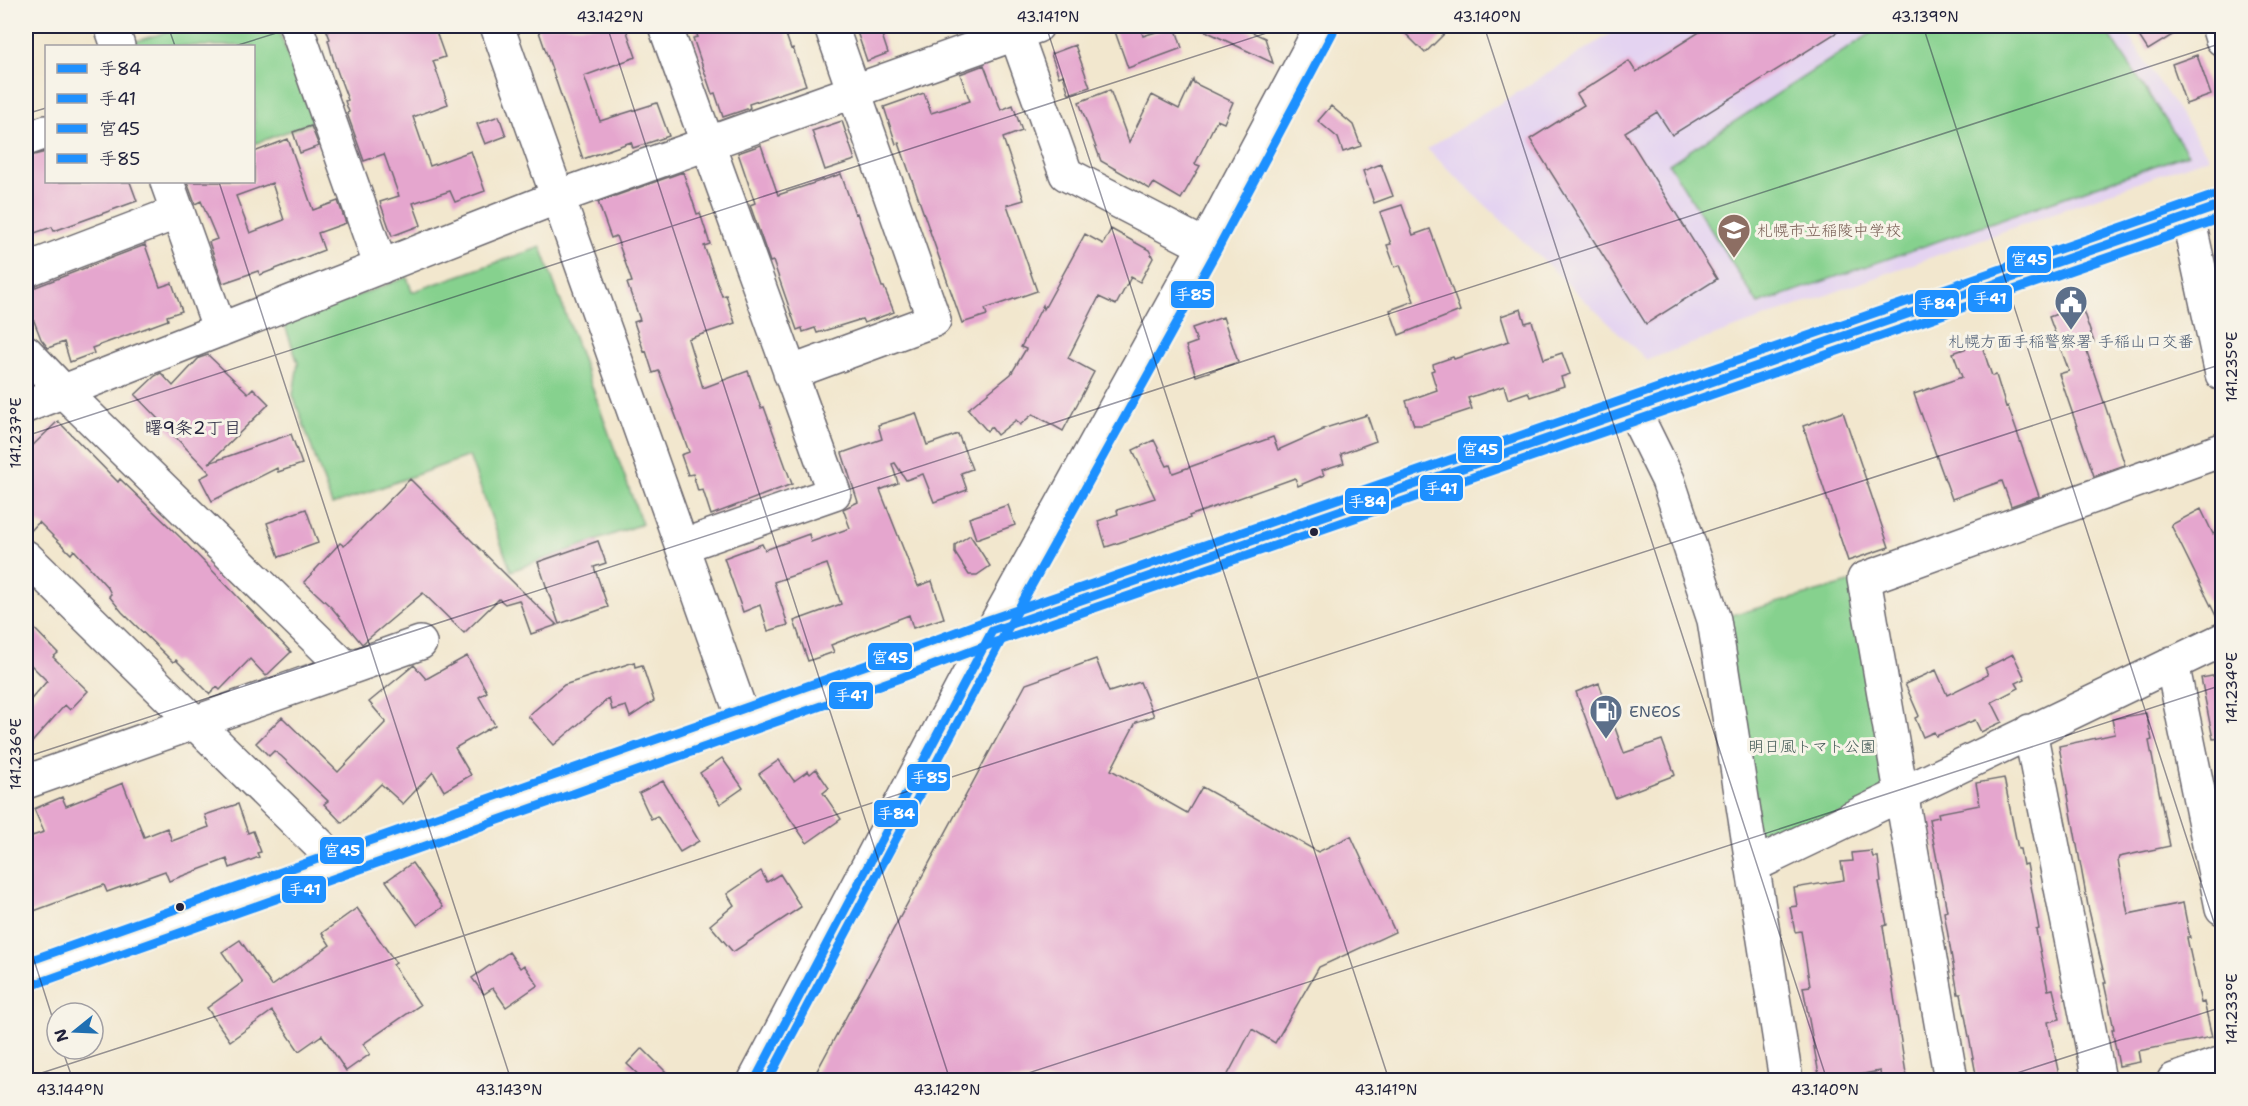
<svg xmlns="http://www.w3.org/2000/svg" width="2248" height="1106" font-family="'Shantell Sans','Klee One',sans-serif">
<rect width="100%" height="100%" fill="#f7f3e8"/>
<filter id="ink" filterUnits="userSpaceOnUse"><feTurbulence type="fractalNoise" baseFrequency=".0167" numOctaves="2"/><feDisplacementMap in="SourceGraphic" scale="12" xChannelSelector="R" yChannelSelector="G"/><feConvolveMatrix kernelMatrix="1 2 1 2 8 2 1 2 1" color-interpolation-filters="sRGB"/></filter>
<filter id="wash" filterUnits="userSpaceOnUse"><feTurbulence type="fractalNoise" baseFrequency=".008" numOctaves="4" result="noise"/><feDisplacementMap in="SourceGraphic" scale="24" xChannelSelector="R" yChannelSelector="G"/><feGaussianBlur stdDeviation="1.35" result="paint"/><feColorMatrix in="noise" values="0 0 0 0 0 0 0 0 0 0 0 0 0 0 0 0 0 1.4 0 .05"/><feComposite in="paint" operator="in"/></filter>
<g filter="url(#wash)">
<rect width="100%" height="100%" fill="#f2e7ce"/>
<path fill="#e4d3f1" d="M1623,26H2122L2209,157L1647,360L1427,149Z"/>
<path fill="#86d18e" stroke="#547a64" stroke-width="1.5" d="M187,26H277L313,122L254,144V46H134L133,42Z
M1882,26H2104L2188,154L1758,304L1669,164Z
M541,247L642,524L511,571L469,456L332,505L293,395L298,363L284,323L407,277L412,292Z
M1864,579L1900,795L1752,866L1714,620Z"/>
<g id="blocks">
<path fill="#e5a6ce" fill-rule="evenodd" d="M325,26H434L445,57L433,61L448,104L413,117L430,166L471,151L485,191L455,202L450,191L413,203L421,225L392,236L380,202L399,196L384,154L364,161L347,113L349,112L345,101L348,100L335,65L328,40L330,39Z
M537,26H625L636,57L584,76L600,121L657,103L669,136L633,148L631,142L583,159Z
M693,26H783L791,49L793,48L806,85L749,104L750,108L723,117L715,93L712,94L693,38L698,37Z
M855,26H879L888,53L867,61Z
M1113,26H1140L1143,36L1175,26L1182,48L1128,68Z
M1195,26H1239L1265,38L1273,63Z
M1398,26H1452L1425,53Z
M1709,26H1847L1672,135L1657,112L1625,132L1717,279L1646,324L1530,139L1584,105L1577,94L1629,61L1636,72Z
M2149,26H2187L2148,50L2137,33Z
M1075,45L1090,87L1069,94L1063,75L1059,77L1051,54Z
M2197,55L2211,95L2186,104L2172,64Z
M984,65L1001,110L1013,105L1022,131L1003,138L1024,200L1007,205L1037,291L985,309L987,315L962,323L899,143L896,144L884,107L924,93L931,113L970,101L960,74Z
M1193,79L1194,83L1233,102L1224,123L1217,120L1195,164L1200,166L1181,199L1154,183L1150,189L1101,161L1079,102L1110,90L1129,142L1152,95L1179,109Z
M1331,106L1353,125L1361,146L1343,152L1338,138L1318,121Z
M499,116L506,136L485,144L477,124Z
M842,121L855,160L825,170L812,131Z
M311,126L319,146L300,153L293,132Z
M288,139L313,210L338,201L346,223L318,233L324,250L260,275L258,271L223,283L209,242L217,239L201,201L195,204L187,182H254V152ZM272,183L284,220L250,233L236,196Z
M761,145L778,195L841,174L855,214L857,213L882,287H884L894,312L864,323L862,319L817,333L815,328L803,332L802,328L797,330L773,261L770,262L750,205L755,203L738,153Z
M46,152V182H130L137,201L54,231L52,227L26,236V157Z
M1381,164L1393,196L1374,203L1363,171Z
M683,172L697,214L700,213L710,244L704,246L722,296L726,295L735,323L688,339L703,388L748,371L761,408L764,407L792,484L711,515L703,490L698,491L693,474L688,475L681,455L689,452L684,438L659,371L653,373L646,351L644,352L634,322L640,320L627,283L632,282L616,236L611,238L598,202Z
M1402,205L1413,235L1430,229L1460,311L1399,335L1390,310L1414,301L1400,265L1395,267L1387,245L1391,244L1380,212Z
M1111,229L1149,250L1153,258L1140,282L1131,277L1116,305L1099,297L1068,358L1094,372L1063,431L1033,414L1020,425L1016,420L997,435L991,427L987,431L968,409L1011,374L1026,349L1021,347L1043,305L1044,309L1085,234L1103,244Z
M145,245L160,287L172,283L182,311L167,316L168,320L92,348L94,353L70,362L64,342L48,348L41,339L34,321L30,323L26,311V288H33Z
M2081,305L2094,342L2085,346L2125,465L2094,476L2059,374L2069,371L2049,317Z
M1521,309L1525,323L1532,321L1544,359L1562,353L1570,374L1561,377L1564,386L1530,397L1528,392L1508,399L1504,386L1468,398L1472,409L1423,425H1414L1406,401L1437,390L1431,371L1434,370L1433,364L1453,357L1454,359L1509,341L1501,316Z
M1223,317L1238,362L1196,376L1186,346L1197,342L1192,328Z
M1981,343L1992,376L1996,375L2006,407L2008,406L2039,496L2011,506L2002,481L1952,499L1914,394L1962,377L1953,353Z
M208,355L248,393L253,388L269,404L209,463L291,434L302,464L278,472L277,468L212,501L200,478L210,473L135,395L155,376L161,373L173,386L199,358Z
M1843,412L1889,547L1848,561L1803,426Z
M916,413L927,445L958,434L972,469L961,473L967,490L934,502L923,474L906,480L895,463L892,464L898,483L880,490L918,586L932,581L944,618L913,628L909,615L831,645L834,652L808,661L794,621L841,604L827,564L774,582L788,625L768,631L760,605L743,612L724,558L762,544L765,550L809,534L811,542L850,528L843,509L858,502L842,453L882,439L878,425Z
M1367,415L1376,441L1341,454L1344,463L1322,470L1324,475L1298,486L1295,478L1189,516L1190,518L1169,526L1106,547L1098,521L1118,514L1117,510L1155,498L1133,450L1154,440L1167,466L1170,465L1173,473L1273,437L1278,450L1323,430L1322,429Z
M58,421L118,482L120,479L181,538L291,652L266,676L250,659L220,690L217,687L210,694L176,660L173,662L122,612L109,596L111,594L108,588L74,550L71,554L39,522L26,536V452Z
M410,479L519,588L557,625L531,634L519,600L505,604L499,599L464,633L423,593L362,644L332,608L304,582L340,543L344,546Z
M1008,505L1015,525L976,539L969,518Z
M306,509L318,543L279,557L267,523Z
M2201,509L2213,534L2216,532L2223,545V621L2219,622L2171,525Z
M970,535L990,566L977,575H969L955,553V545Z
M598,541L606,563L594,567L608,607L559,624L538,562Z
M26,620L58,653L53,657L88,691L70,710L65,705L26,749V705L47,681L26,660Z
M2013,654L2025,679L2016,683L2019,688L1992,702L2002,722L1981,732L1975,720L1936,736L1934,732L1923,737L1915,718L1919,716L1905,684L1936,670L1947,695L1988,675L1985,668Z
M467,656L487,692L479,697L495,725L455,748L471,775L444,791L433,772L403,804L381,784L342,823L324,804L328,801L281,756L274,751L269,756L256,743L282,717L338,772L386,722L369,702L414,665L426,679Z
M1096,659L1109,692L1140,682L1154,716L1136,722L1111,770L1187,813L1202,787L1318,852L1351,836L1395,932L1319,967L1275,1043L1252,1029L1225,1080H812L1026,684Z
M634,662L635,667L642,665L654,701L630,717L626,706L612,710L609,698L554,745L528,716L564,685Z
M2223,674V738L2213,739L2201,678Z
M1599,683L1624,753L1662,740L1675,775L1615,798L1576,692Z
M2146,713L2152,740L2149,741L2170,846L2119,857L2118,860L2128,914L2183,903L2190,938H2187L2201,1003L2204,1002L2212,1037L2138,1051L2140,1062L2119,1066L2112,1029H2114L2104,983H2106L2088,906L2059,746L2115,734L2112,719Z
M722,758L743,788L720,804L700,773Z
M779,760L794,781L808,771L810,774L816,769L829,788L823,793L841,819L807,843L759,774Z
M2004,778L2018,849H2020L2023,865L2027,864L2039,929L2036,930L2048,990L2053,989L2060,1019L2048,1022L2060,1080H1977L1961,994H1958L1944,912L1947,911L1929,819L1939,817L1938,813L1980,805L1976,783Z
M663,781L699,841L680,852L657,816L651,819L639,793Z
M123,783L144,837L167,828L172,841L209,827L205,815L238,804L248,833L253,831L261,852L257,853L259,857L230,868L227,859L169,881L165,871L107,892L104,885L26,914V838L44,832L34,809L62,797L66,806Z
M1871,851L1873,857H1878L1881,882H1879L1887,925L1883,926L1907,1080H1881L1880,1071L1832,1080H1820L1803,987L1810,986L1801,931L1795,932L1790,907L1797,906L1794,888L1844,880L1841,862L1853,861L1852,853Z
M412,863L443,907L417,925L386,881Z
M761,871L767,882L780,874L801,907L733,952L710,925L734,905L727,894Z
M357,908L396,963L393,965L420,1005L363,1044L370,1054L346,1071L322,1035L299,1051L272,1011L230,1041L207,1008L243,982L222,952L240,940L272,986L330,945L322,933Z
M509,952L520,968L524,965L538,985L506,1007L493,988L484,994L472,978Z
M642,1048L674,1080H644L627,1064Z"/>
</g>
</g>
<g filter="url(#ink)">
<use href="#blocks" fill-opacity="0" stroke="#6b676e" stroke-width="1.5"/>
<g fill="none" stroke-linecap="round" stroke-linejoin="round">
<g stroke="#6b676e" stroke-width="36">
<path id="minor" d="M111,26L118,46
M296,26L381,267
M497,26L744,721
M665,26L834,493L682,546
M1013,26L1066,174L1205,246
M2218,26L2222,39
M26,139L46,132
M167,182L220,330
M2188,217L2222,374
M26,270L178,212
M26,352L63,391L347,669
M790,373L934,320L831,26
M26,406L558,197L1037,26
M1633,409L1668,480L1714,620L1786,1080
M26,557L339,864
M2172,663L2222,908
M2030,731L2099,1080
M26,782L420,643
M1752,866L2222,640
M26,975L896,667L992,631L2222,205
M755,1080L992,631L1205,246L1322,26
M1951,1080L1864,579L2222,450
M2174,1080L2222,1063"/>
</g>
<use href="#minor" stroke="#fff" stroke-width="33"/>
<g stroke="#f7f3e8" stroke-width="14">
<path id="bus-1" d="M755,1080L992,631L2222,205"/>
</g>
<g stroke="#f7f3e8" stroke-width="14">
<path id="bus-2" d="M30,986L900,678L996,642L2222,218"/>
</g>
<g stroke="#f7f3e8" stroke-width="14">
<path id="bus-3" d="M26,962L892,656L988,620L2218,194"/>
</g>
<g stroke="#f7f3e8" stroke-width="14">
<path id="bus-4" d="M768,1080L1003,637L1216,252L1333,32"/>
</g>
<use href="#bus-1" stroke="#1e90ff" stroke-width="9"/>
<use href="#bus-2" stroke="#1e90ff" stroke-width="9"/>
<use href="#bus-3" stroke="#1e90ff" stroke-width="9"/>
<use href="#bus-4" stroke="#1e90ff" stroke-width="9"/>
</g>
</g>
<path fill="none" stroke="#22223b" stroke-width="1.5" stroke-opacity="0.45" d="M168,26L175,46M607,26L950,1080M1046,26L1389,1080M1484,26L1827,1080M1923,26L2222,947M235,46L299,26M26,114L46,108M219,182L511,1080M26,436L1288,26M26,757L2222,43M26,935L57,1032M62,1049L73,1080M26,1078L2222,364M1007,1080L2222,685M1995,1080L2222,1007"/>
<defs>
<g id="school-pin" transform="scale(1.725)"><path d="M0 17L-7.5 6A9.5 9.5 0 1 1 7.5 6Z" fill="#8d6e63" stroke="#f7f3e8"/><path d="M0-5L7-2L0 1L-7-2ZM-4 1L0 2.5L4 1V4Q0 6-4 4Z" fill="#fff"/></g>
<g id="civic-pin" transform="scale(1.725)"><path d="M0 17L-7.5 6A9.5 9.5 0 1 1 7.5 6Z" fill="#5c6f8a" stroke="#f7f3e8"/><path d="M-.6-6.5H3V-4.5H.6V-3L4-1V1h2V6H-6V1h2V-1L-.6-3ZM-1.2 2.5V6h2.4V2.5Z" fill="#fff"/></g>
<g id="fuel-pin" transform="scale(1.725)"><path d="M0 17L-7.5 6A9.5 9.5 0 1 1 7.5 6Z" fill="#5c6f8a" stroke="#f7f3e8"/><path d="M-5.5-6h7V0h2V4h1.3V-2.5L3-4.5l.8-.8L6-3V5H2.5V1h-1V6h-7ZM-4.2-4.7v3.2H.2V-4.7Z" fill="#fff"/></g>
</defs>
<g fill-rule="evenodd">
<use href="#school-pin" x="1734" y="230"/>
<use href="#civic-pin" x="2071" y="302"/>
<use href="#fuel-pin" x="1606" y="711"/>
</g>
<g fill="#22223b" stroke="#f7f3e8" stroke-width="2">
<circle cx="1314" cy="532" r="5"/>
<circle cx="180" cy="907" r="5"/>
</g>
<g text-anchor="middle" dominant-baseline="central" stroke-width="6" stroke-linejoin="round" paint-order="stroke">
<g font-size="16" fill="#785e54" stroke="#f7f3e8" text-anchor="start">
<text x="1757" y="230">札幌市立稲陵中学校</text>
</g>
<g font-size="16" fill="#4e5e75" stroke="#f7f3e8">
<text x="2071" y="341">札幌方面手稲警察署 手稲山口交番</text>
<text x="1629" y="711" text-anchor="start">ENEOS</text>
</g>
<g font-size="16" fill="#405754" stroke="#f7f3e8">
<text x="1812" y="746">明日風トマト公園</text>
</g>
<g font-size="18" fill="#22223b" stroke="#f7f3e8">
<text x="193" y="428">曙9条2丁目</text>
</g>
</g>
<g stroke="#f7f3e8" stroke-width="2">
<rect x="2006" y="245" width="46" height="29" rx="6" fill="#1e90ff"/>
<rect x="1170" y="280" width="45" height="29" rx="6" fill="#1e90ff"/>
<rect x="1967" y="284" width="46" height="29" rx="6" fill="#1e90ff"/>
<rect x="1914" y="289" width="46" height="29" rx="6" fill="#1e90ff"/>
<rect x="1457" y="435" width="46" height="29" rx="6" fill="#1e90ff"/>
<rect x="1419" y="474" width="45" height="28" rx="6" fill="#1e90ff"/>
<rect x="1344" y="487" width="46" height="28" rx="6" fill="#1e90ff"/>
<rect x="867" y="642" width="46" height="29" rx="6" fill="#1e90ff"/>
<rect x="828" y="681" width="46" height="29" rx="6" fill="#1e90ff"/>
<rect x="906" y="763" width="45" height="29" rx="6" fill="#1e90ff"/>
<rect x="873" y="799" width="46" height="29" rx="6" fill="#1e90ff"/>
<rect x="319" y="836" width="46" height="29" rx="6" fill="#1e90ff"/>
<rect x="281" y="875" width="46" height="29" rx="6" fill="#1e90ff"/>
</g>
<g font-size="16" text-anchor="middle" font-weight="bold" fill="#fff">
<text x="2029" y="265">宮45</text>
<text x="1193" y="300">手85</text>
<text x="1990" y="304">手41</text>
<text x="1937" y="309">手84</text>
<text x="1480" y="455">宮45</text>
<text x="1441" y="494">手41</text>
<text x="1367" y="507">手84</text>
<text x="890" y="663">宮45</text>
<text x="851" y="701">手41</text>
<text x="929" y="783">手85</text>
<text x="896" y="819">手84</text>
<text x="342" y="856">宮45</text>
<text x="304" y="895">手41</text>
</g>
<rect width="2248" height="1106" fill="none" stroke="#f7f3e8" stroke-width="66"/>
<rect x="45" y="45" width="210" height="138" fill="#f7f3e8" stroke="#a29fa3" stroke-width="1.5"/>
<rect x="57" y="64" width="30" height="9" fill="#1e90ff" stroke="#a29fa3" stroke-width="1.5"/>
<text x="99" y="75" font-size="18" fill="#22223b">手84</text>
<rect x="57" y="94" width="30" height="9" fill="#1e90ff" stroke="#a29fa3" stroke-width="1.5"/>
<text x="99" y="105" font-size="18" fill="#22223b">手41</text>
<rect x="57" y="124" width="30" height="9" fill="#1e90ff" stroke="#a29fa3" stroke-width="1.5"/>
<text x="99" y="135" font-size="18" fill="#22223b">宮45</text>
<rect x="57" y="154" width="30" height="9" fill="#1e90ff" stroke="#a29fa3" stroke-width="1.5"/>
<text x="99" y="165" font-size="18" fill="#22223b">手85</text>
<g transform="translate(75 1031) rotate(252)"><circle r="28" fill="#f7f3e8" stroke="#a29fa3" stroke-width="1.5"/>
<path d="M0-4.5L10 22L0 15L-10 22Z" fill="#1f6fb2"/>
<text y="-9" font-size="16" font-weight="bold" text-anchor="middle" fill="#22223b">N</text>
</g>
<rect x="33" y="33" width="2182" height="1040" fill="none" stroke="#22223b" stroke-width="2"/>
<g font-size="15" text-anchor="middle" fill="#22223b">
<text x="610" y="22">43.142°N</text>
<text x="1048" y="22">43.141°N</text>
<text x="1487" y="22">43.140°N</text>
<text x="1925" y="22">43.139°N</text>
<text transform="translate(2232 367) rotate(-90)" y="5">141.235°E</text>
<text transform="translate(16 433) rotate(-90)" y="5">141.237°E</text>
<text transform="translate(2232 688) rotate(-90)" y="5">141.234°E</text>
<text transform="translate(16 754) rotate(-90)" y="5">141.236°E</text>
<text transform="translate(2232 1009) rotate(-90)" y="5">141.233°E</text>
<text x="70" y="1095">43.144°N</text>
<text x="509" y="1095">43.143°N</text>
<text x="947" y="1095">43.142°N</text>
<text x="1386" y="1095">43.141°N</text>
<text x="1825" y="1095">43.140°N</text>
</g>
</svg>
